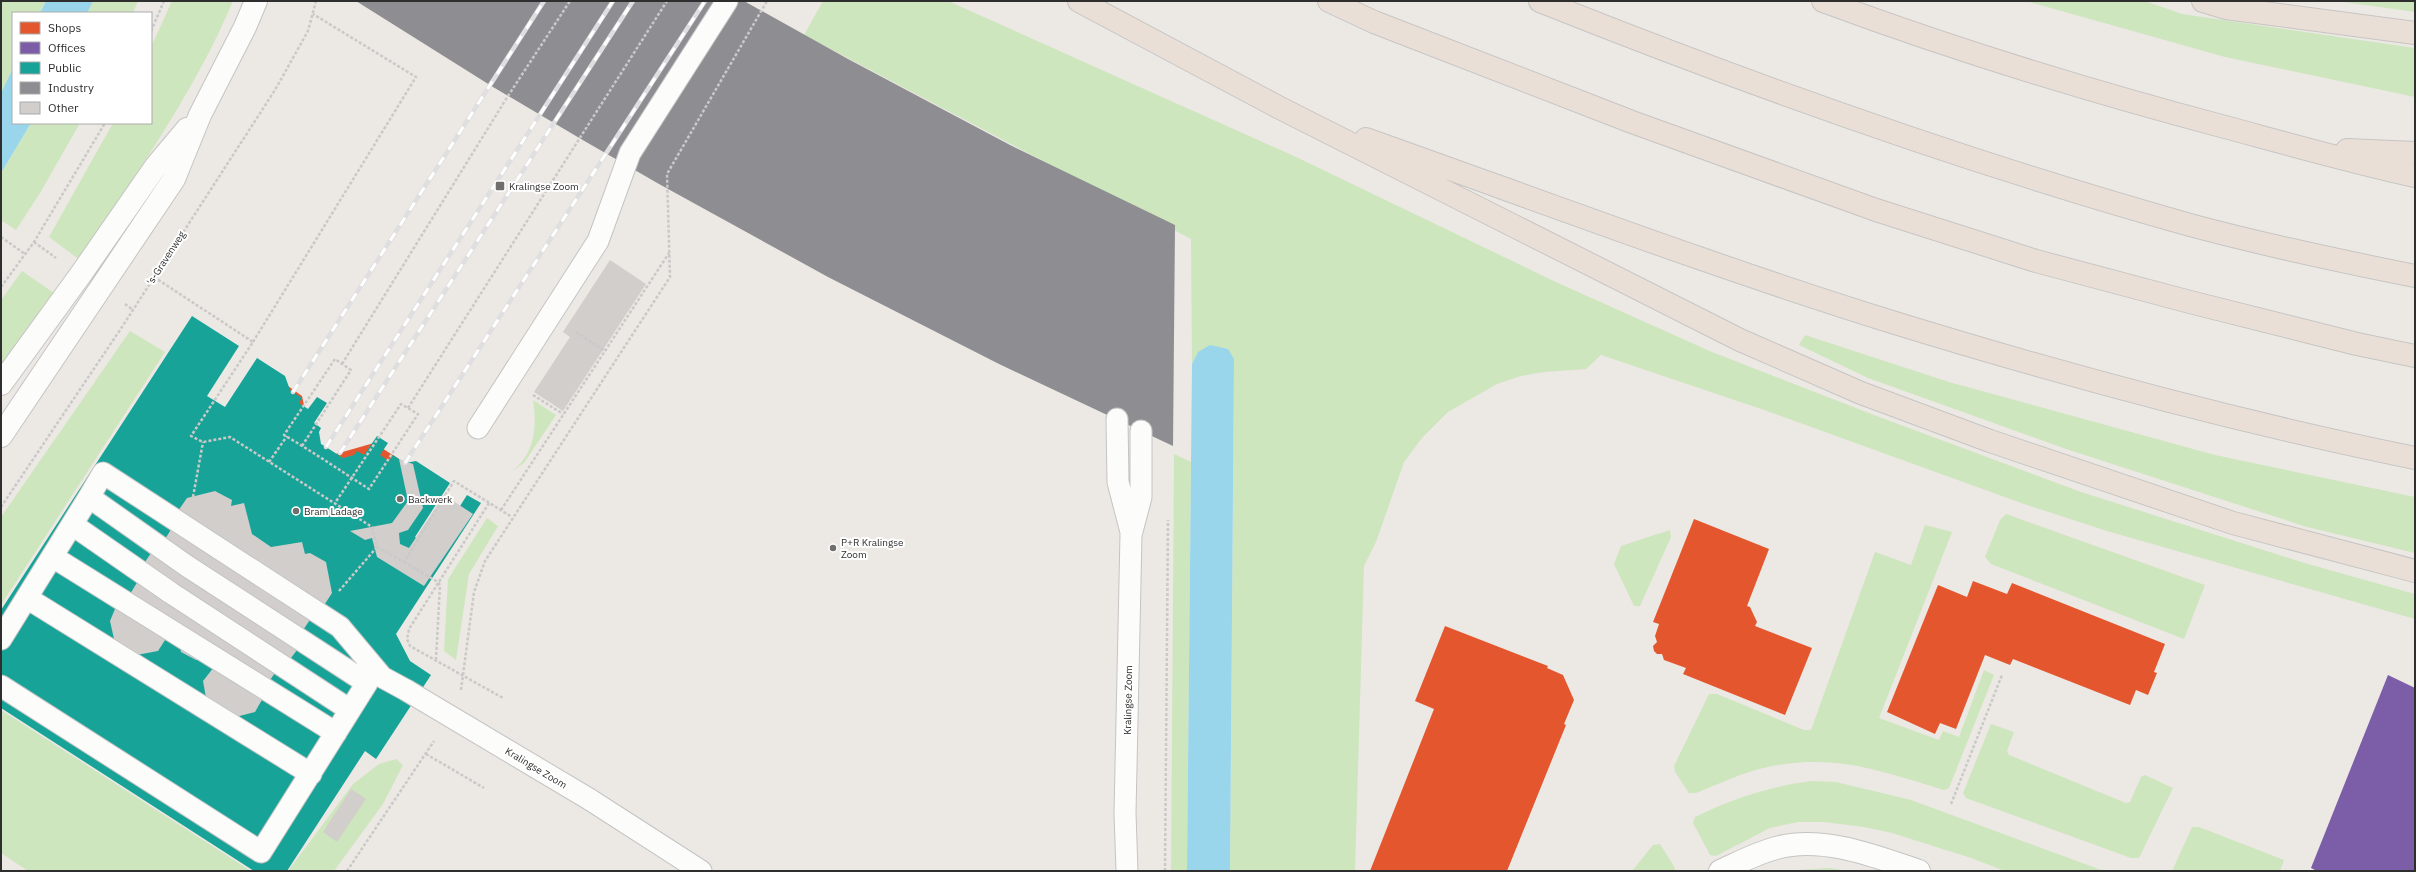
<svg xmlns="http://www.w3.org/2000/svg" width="2416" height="872" font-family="'IBM Plex Sans',sans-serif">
<rect width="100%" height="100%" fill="#ece8e4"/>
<path fill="#cee6be" d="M1,1H46L40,13H13V68L1,93Z
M93,1H138L133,13H87Z
M172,1H233C194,94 134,176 80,260L49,237L113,123H151V47Z
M823,1H948L1294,156L1558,283L1712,352L1874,415L2081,492L2308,564L2415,594V619L2107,531L2024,504L1767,411L1601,355L1586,369L1544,372L1521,376L1497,384L1448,412L1422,438L1404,462L1376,542L1364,566L1355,871H1230L1234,359L1198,352L1192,364L1191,239L804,35Z
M2026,1H2145L2182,14L2415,48V97L2225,57Z
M2336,1H2415V12Z
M31,123H80L40,193L16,230L1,220V173Z
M22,271L54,293L1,369V300Z
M130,331L165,352L1,605V517Z
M1805,335L1949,382L2215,455L2415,497V553L2307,527L2066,449L1868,378L1799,345Z
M533,400L556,415L524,463L512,471C535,454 537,427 533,400Z
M1174,454L1191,462L1187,871H1171Z
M2006,514L2205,585L2184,639L1991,564L1985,557L2000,520Z
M487,518L498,526L469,574L456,660L444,651L448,579Z
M1925,525L1952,532L1879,718L1939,740L1943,731L1959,737L1984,670L1994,675L1949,788L1944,790C1881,771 1834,753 1768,767C1743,772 1719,784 1696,793H1689L1675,772L1674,766L1709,694H1717L1804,730H1811L1875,552L1911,565Z
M1670,530L1671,537L1640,606H1634L1614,564L1621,546Z
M1,710L251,871H28L1,853Z
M1991,724L2014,732L2007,751L2009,755L2126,803L2130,802L2141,777L2145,775L2173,788L2139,858H2131L1966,798L1963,793Z
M396,759L403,765L383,804L334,871H288L353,784L379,764Z
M1812,781L1836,782L1911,800L2104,871H2005L1971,858L1892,833L1864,827L1823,822H1798L1770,828L1716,856L1710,855L1693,823L1695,817C1732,799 1770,786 1812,781Z
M2192,827H2199L2284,860L2280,871H2172Z
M1660,844L1675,868V871H1632L1653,845Z
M1830,868L1848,871H1781Z"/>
<path fill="#99d6ec" d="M46,1H93L87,13H40Z
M13,68V123H31L1,173V93Z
M1210,345L1228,349L1234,359L1230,871H1187L1192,364L1198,352Z"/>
<path fill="#e4572e" d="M469,15L480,22L475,30L480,33L472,45L467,42L462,50L451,43Z
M281,381L302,396L312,441L332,455L374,443L399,459L408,501L392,523L347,531L328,517L315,540L271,547L252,534L242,491L257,469L235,456L224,413L236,391Z
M1694,519L1769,549L1747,606L1750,607L1757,622L1755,626L1812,648L1785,715L1683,674L1686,668L1664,660L1662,654H1657L1654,651L1653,646L1657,642L1655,636L1659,624L1653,622Z
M1973,581L2007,594L2012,583L2165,644L2154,672L2157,673L2148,695L2136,690L2130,705L2013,659L2010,665L1985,655L1956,729L1940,723L1935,734L1887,712L1938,585L1967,597Z
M1445,626L1548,666L1547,668L1563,675L1574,700L1564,724L1566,725L1507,871H1370L1434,709L1415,701Z"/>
<path fill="#7b5ea7" d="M2388,675L2415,688V871H2317L2311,868Z"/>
<path fill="#17a398" d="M192,316L239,346L207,396L225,407L257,358L285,376L290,390L302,398L299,403L308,409L317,397L327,403L314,423L321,428L319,432L321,444L326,447L343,458L354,455L357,451L364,455L377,436L388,443L380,455L389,461L393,455L405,463L416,461L450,483L415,537L433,549L467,495L481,503L396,634L410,661L431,675L376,759L365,751L287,871H254L1,708V610Z"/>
<path fill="#8d8d92" d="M356,1H744L848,59L1010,145L1175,225L1173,446L999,364L828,277L659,184L581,139L493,87Z"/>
<path fill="#d1cecb" d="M610,260L646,284L563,411L534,392L570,337L563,332Z
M399,459L413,464L423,508L408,530L399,533L400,544L409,548L444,495L473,514L424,586L377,557L372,538L365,540L350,531L392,523L408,501Z
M215,491L232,500L231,506L244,503L252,534L271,547L302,542L305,554L310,553L326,562L332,593L323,607L318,608L297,639L300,646L291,658L283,661L262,692L263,698L255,712L224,720L208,709L203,681L214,667L211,657L196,660L181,652L177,636L167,637L158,651L131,656L116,648L110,621L117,604H124L144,571L143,565L153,550L159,549L178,518V511L187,498Z
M351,789L366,799L337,842L323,832Z"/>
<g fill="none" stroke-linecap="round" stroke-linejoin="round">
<g stroke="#c5c4c5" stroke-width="23">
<path id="lane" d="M1117,419L1118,482L1131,532
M478,428L598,241L630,153L727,1
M89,497L103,473L340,627L382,677L406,690
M73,525L171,593L350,710
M53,557L336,733
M27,598L311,774
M1,639L89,497L187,566L367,683
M1,686L261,852L367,683
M589,799L701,871
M1127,871L1125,813L1131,535L1141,497V431"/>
</g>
<g stroke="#c5c4c5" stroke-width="24">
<path id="street" d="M1,384L81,274L156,166L187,129
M1,436L174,179L200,115L245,27L256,1
M1720,871C1738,863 1757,853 1776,848C1822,835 1875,856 1919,871"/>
</g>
<g stroke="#c6c5c4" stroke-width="24">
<path id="highway" d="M1079,1L1280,108L1740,340L1861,393L1990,441L2233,523L2415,571
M1329,1L1374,22L1632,122L1876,210L2036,261L2190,302L2357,344L2415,356
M1540,1C1753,86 1969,163 2190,225C2264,245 2340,261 2415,276
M1823,1C1955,50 2089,91 2225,127C2288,144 2351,162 2415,176
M2203,1L2226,8L2415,33
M1366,139C1541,201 1715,267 1892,322C2064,375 2238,422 2415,458
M2347,150L2415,153"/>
</g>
<path stroke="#c9c9c8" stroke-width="2.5" stroke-dasharray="3 2" stroke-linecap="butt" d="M151,31L164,1
M1,237L25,254
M34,242L56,258
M154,277L253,342L191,436L203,442L230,437L372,527L377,547L404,562L454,481L512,517
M1,287L34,242L105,123
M125,304L133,310
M576,332L605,351
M253,342L416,77L313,14
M342,364L508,96L570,1
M533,395L563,414
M408,408L667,1
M302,446L351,370L335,359L284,435C313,452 341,471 369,489L418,414L401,404L335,503
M269,462L287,436
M193,497L203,442
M489,503L409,629L407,639L410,646L503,698
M1,507L122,327L275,90L308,31L316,1
M501,510L669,253
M404,562L438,582L440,585L436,659
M339,591L377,547
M461,690L474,592L485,561L670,277L667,174L767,1
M426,754L484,788
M1951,804L2002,675
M347,871L434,741
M1165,871L1168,520"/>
<use href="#lane" stroke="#fcfcfb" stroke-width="21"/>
<use href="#street" stroke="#fcfcfb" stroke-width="22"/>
<use href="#highway" stroke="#eadfd6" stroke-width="22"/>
<g stroke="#dfdfe1" stroke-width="4.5">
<path id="rail" d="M293,392L544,1
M326,447L613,1
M340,453L633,1
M405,463L705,1"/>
</g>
<use href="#rail" stroke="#fff" stroke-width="3" stroke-dasharray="9" stroke-linecap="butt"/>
<g stroke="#c5c4c5" stroke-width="23" stroke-linecap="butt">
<path id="lane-bridge" d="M406,690L589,799"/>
</g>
<use href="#lane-bridge" stroke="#fcfcfb" stroke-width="21"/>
</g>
<g fill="#706f6e" stroke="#fff" stroke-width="1.5">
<rect x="495" y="181" width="10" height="10" rx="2"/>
<circle cx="400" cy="499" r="4"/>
<circle cx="296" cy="511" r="4"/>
<circle cx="833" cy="548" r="4"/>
</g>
<g text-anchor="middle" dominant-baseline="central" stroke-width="4" stroke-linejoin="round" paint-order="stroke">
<g font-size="10" fill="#2e2e2e" stroke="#fff" text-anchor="start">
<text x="509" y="186">Kralingse Zoom</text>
<text x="408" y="499">Backwerk</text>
<text x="304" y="511">Bram Ladage</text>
<text x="841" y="542">P+R Kralingse<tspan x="841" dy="12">Zoom</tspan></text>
</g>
<g font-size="10" fill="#2e2e2e" stroke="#fff">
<text transform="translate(166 258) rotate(-57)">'s-Gravenweg</text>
<text transform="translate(1128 700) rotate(-89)">Kralingse Zoom</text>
<text transform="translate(536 768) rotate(31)">Kralingse Zoom</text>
</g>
</g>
<rect width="2416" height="872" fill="none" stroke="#2e2e2e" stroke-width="4"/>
<rect x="12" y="12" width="140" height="112" fill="#ffffff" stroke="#ababab"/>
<rect x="20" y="22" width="20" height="12" fill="#e4572e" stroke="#ababab"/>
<text x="48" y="32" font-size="12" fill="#2e2e2e">Shops</text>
<rect x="20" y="42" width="20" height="12" fill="#7b5ea7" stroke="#ababab"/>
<text x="48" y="52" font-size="12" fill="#2e2e2e">Offices</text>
<rect x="20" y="62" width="20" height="12" fill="#17a398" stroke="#ababab"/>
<text x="48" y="72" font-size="12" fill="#2e2e2e">Public</text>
<rect x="20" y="82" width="20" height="12" fill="#8d8d92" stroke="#ababab"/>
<text x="48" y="92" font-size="12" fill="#2e2e2e">Industry</text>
<rect x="20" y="102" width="20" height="12" fill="#d1cecb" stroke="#ababab"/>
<text x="48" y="112" font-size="12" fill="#2e2e2e">Other</text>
</svg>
